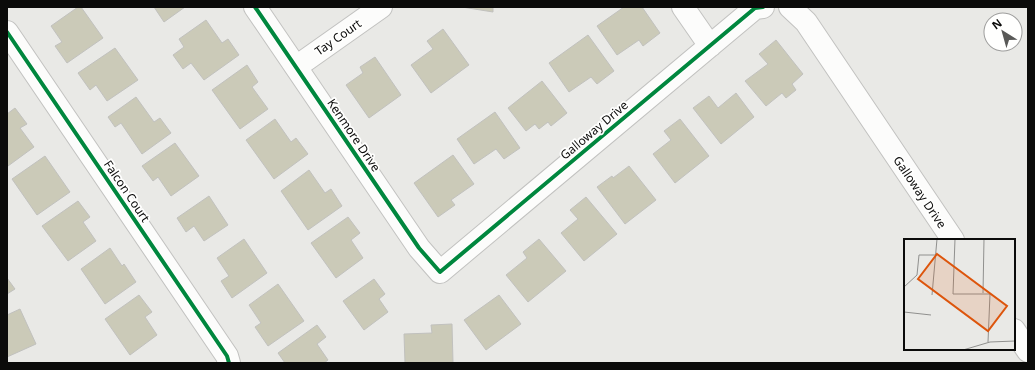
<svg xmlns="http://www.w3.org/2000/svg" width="1035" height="370" font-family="'Noto Sans',sans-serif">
<rect width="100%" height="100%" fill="#e9e9e6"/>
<path fill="#cbcab8" stroke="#c1c1be" d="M78,7H81L103,38L67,63L55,46L62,42L51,26Z
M154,7H185L164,22Z
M462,7H493V12Z
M624,7H642L660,33L643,46L639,40L617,55L597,26Z
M206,20L222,43L228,39L239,55L204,80L191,63L183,69L173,55L184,47L179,39Z
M443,29L469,65L431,93L411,65L433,49L427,41Z
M588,35L614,71L597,84L591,77L569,92L549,63Z
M776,40L803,74L792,84L796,90L786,98L782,93L766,106L745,81L768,64L759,54Z
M115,48L138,80L107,101L96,85L90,90L78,73Z
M375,57L401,95L369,118L346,85L363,73L360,67Z
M247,65L258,82L252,87L268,109L240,129L212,90Z
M542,81L567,113L551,126L548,122L539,129L535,124L526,131L508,108Z
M736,93L754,117L721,144L693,108L709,96L718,108Z
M136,97L154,122L160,118L171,133L142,154L121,123L115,127L108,117Z
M15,108L27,124L20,128L34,147L8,166L7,164V114Z
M495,112L520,148L504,159L496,149L474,164L457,139Z
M275,119L291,142L296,138L308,154L274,179L246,140Z
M680,119L709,156L675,183L653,154L671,140L664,131Z
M175,143L199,176L171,196L158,177L153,181L142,166Z
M453,155L474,184L451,200L455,205L438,217L414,183Z
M45,156L70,192L37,215L12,179Z
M629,166L656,200L625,224L597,187L612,176L613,178Z
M309,170L325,193L331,189L342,206L308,230L281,191Z
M209,196L228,225L204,241L194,226L186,232L177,218Z
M586,197L617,234L584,261L561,233L578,219L570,210Z
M78,201L90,217L83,222L96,241L68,261L42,226Z
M348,217L360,233L351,240L363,258L336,278L311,243Z
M244,239L267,273L232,298L221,281L229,276L217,258Z
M539,239L566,271L528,302L506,275L527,258L523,252Z
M110,248L122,266L124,264L136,282L105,304L81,269Z
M7,278L15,289L7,294Z
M374,279L385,294L379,299L388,312L364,330L343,301Z
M278,284L304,321L268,346L255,327L261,323L249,305Z
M139,295L152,312L145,317L157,335L130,355L105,319Z
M499,295L521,324L486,350L464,320Z
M20,309L36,344L7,357V315Z
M452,324L453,363H405L404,334L432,333L431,325Z
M317,325L326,337L317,344L328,360L324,363H285L278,353Z"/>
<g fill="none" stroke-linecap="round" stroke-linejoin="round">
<g stroke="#c2c2c0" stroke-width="24">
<path id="minor" d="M255,7L419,248L440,272L755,8L763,7
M683,7L710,46
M790,7L806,22L953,240
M7,32L227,356L229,363
M296,67L381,7
M1014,330L1028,351"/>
</g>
<use href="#minor" stroke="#fcfcfb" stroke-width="22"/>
<g stroke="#fffffe" stroke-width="6">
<path id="cycleway" d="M255,7L419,248L440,272L755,8L763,7
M7,32L227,356L229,363"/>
</g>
<use href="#cycleway" stroke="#00873e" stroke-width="4"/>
</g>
<g text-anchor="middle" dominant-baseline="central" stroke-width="3.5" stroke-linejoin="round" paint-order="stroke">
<g font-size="12" fill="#0b0b0a" stroke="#fffffe">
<text transform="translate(338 37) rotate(-35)">Tay Court</text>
<text transform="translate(594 130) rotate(-40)">Galloway Drive</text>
<text transform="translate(354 135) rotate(56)">Kenmore Drive</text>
<text transform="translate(127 191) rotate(56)">Falcon Court</text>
<text transform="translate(920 192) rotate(56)">Galloway Drive</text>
</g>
</g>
<g transform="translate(904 239)">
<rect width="111" height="111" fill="#e9e9e6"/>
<path fill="none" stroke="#90908e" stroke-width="1" d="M51,0L49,55H86L84,103M0,48L13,36L15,16H32M79,54L80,0M28,56L33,0M0,73L27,76M59,111L86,103L111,102"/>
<path fill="#dd550c" fill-opacity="0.15" stroke="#dd550c" stroke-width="2" d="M33,15L103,67L84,92L14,40Z"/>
<rect width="111" height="111" fill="none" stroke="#0b0b0a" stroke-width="2"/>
</g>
<rect width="1035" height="370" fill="none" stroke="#0b0b0a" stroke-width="16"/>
<g transform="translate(1003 32) rotate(323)"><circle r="19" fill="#fffffe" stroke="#9d9d9c"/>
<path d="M0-3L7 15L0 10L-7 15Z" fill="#595957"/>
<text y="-6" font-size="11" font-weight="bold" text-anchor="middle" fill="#0b0b0a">N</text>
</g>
</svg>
